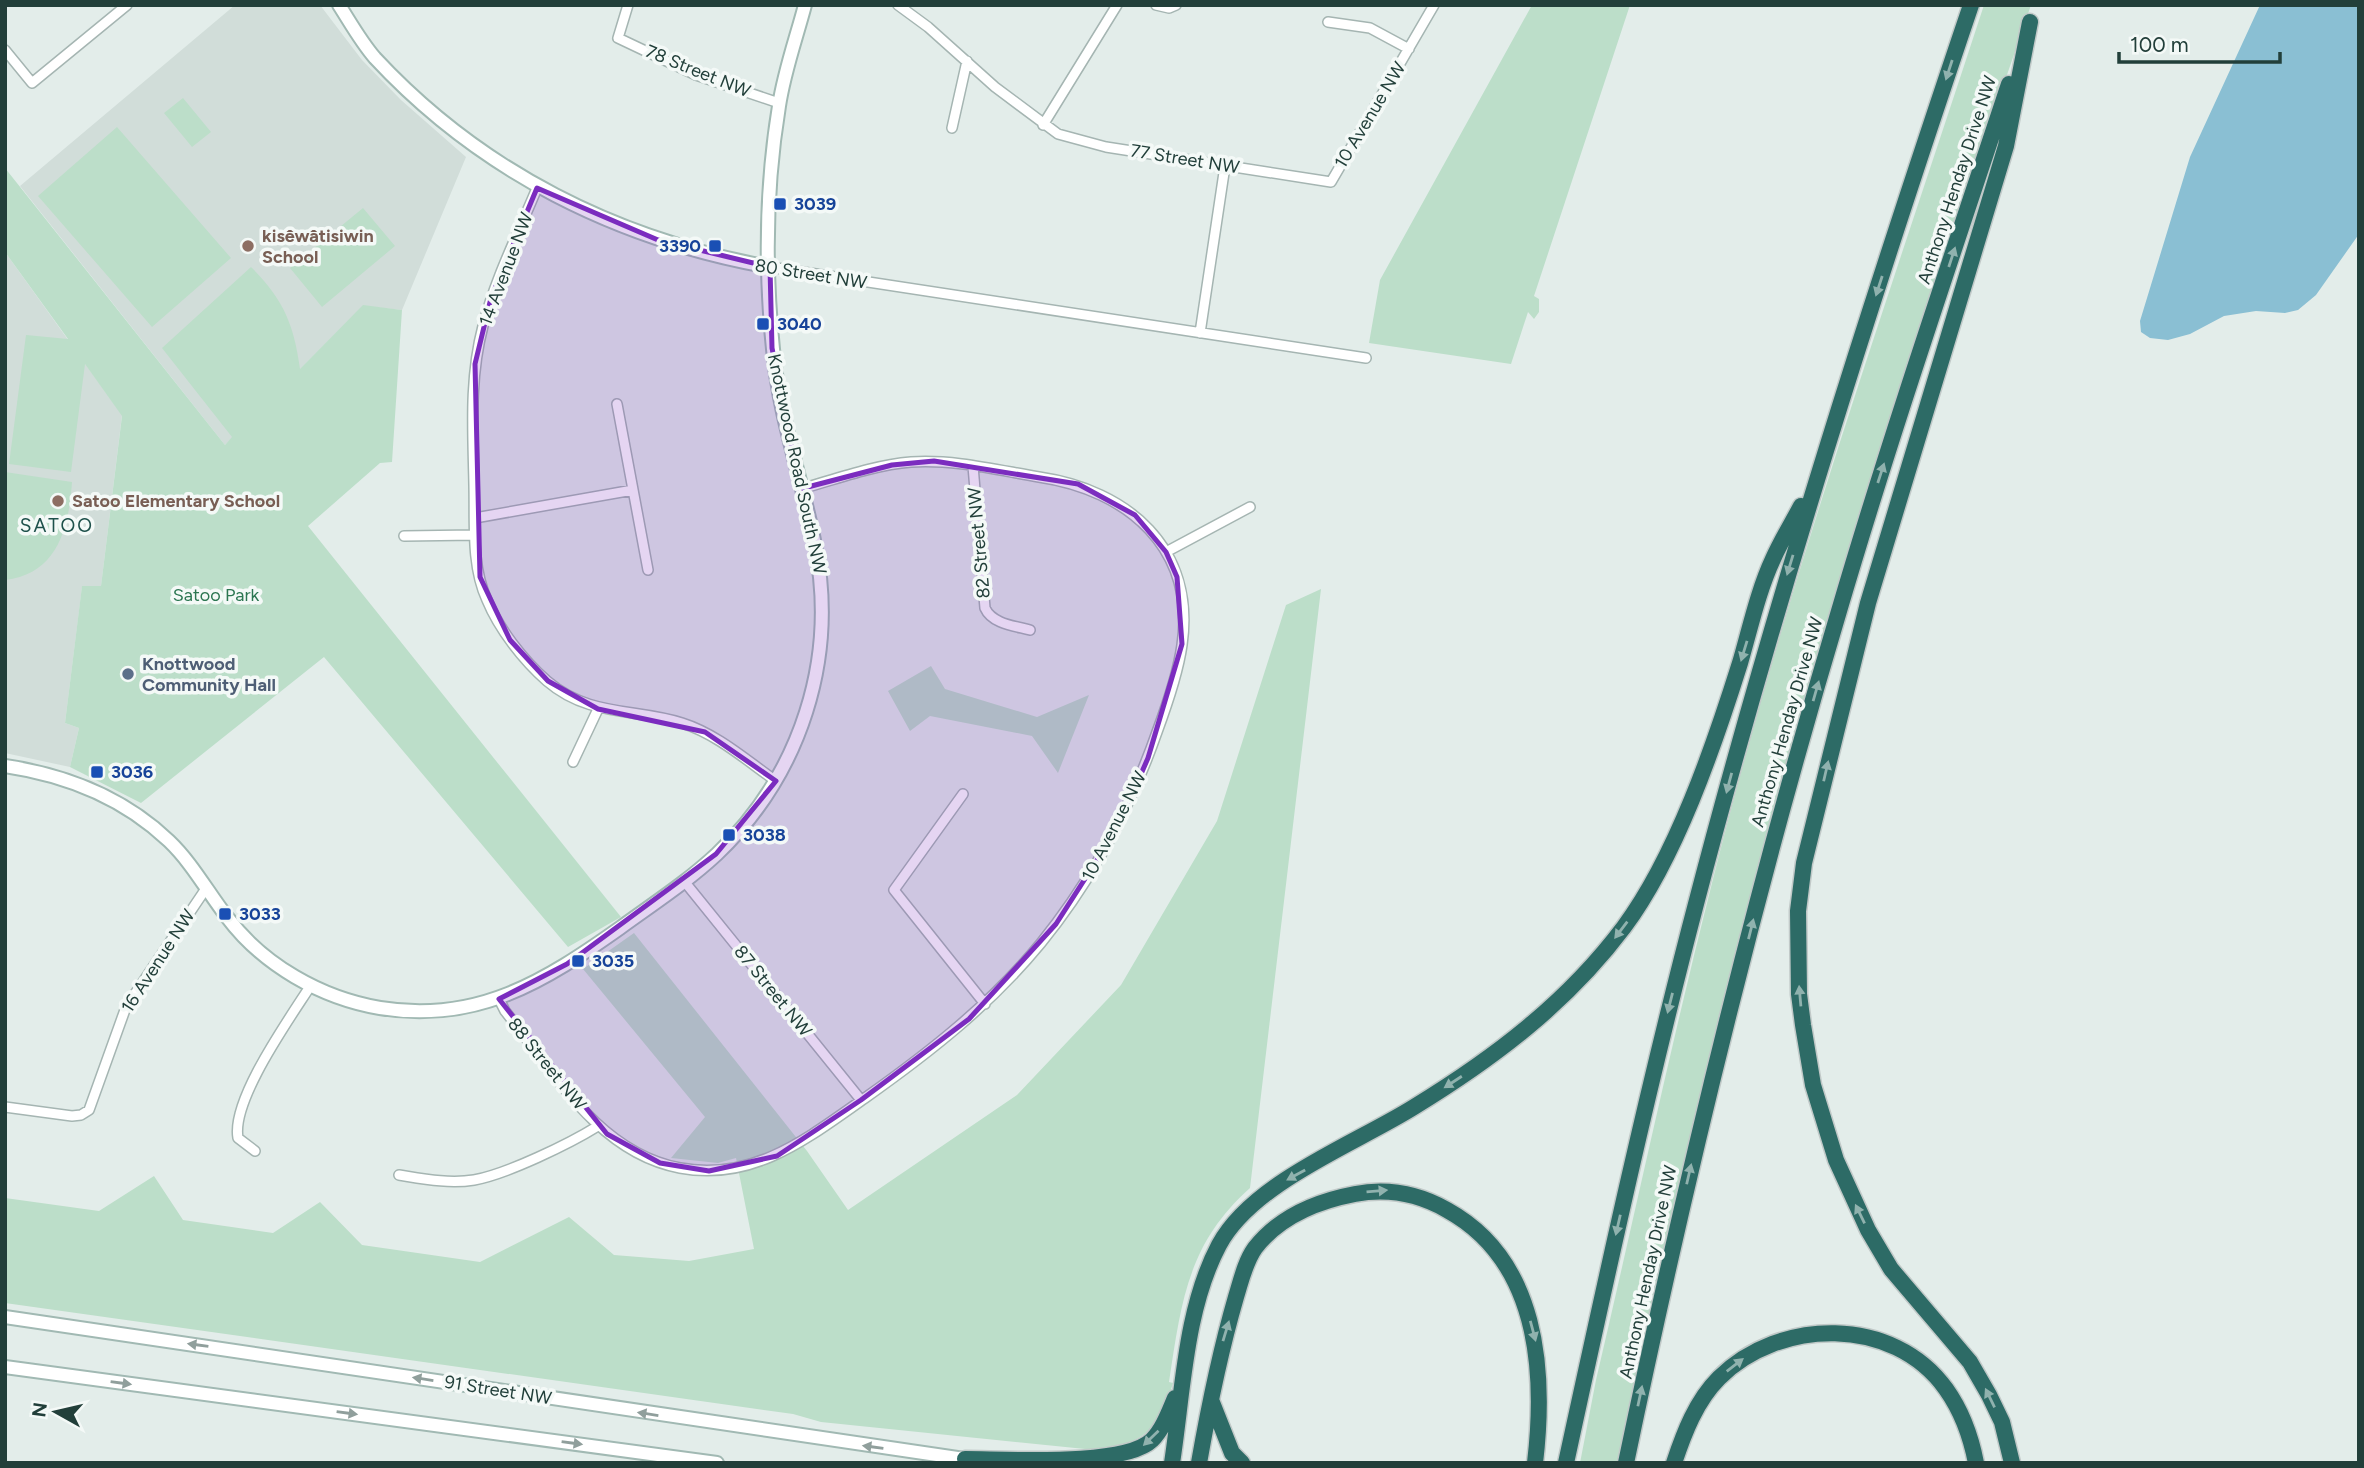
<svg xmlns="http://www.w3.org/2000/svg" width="2364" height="1468" font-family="Figtree,sans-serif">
<rect width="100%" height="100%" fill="#e3edea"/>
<path fill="#d1ddd9" d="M235,5H320L362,60L401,100L466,157L402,310L363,306L225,445L20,186Z
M5,252L122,415L101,586L82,587L65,723L79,728L70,767L5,753Z"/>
<path fill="#bcdec9" d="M1532,5H1630L1534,296L1539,299V312L1534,319L1528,312L1511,364L1369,343L1380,280Z
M1984,5H2031C1949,243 1867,481 1798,722C1728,967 1671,1214 1618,1463H1580L1596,1380C1635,1214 1670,1048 1712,883C1786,586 1889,296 1984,5Z
M183,98L211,132L192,147L164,113Z
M117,127L231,258L152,327L38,196Z
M5,168L225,445L232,437L162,348L251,267C283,299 294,324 300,369L363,305L402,310L392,462L380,463L308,526L621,917L568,947L324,657L141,803L70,767L79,728L65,723L82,586H101L122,416L85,364L71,472L9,464L26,335L68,339L5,252Z
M363,208L395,246L322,307L290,268Z
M5,472L72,482C69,527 58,574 5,580Z
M1321,589L1250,1188C1187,1244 1181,1304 1169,1382L1173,1383C1160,1429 1143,1445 1095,1450L821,1422L793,1414L5,1303V1198L99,1211L154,1176L183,1220L273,1233L320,1202L362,1245L480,1262L569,1217L614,1255L689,1261L754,1249L736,1158L718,1163L671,1158L705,1117L583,969L634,933L807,1151L848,1210L1017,1095L1121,985L1217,821L1286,605Z
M931,666L945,689L1037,717L1089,695L1058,773L1032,736L930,716L910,731L888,691Z"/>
<path fill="#8abfd3" d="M2260,5H2359V234L2316,295L2298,310L2285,313L2256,311L2224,316L2190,334L2168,340L2150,338L2141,332L2140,321L2190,157Z"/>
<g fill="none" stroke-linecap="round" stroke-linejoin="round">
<g stroke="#a5b5b2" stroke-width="12">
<path id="street" d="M628,5L618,38L696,75L779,103
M898,5L928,27L995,87L1058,134L1106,147L1331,182L1434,5
M1156,5L1169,8L1176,5
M1328,22L1370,28L1409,49
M5,50L32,83L127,5
M1043,125L1117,5
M952,128L967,61
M537,188C518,234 495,279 483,326C469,379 473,432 474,485C475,522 471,566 487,600C499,629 523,660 547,681C589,717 634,708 682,723C717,734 746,760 776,781
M770,267L1366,358
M1200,333L1225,166
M617,404L648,570
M973,466L985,608C992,624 1015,626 1030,630
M475,518L633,490
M404,536L475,535
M1166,552L1250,507
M573,762L598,709
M963,794L894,890L985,1004
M684,881L861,1100
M499,999L505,1011C553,1071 598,1153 680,1168C754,1182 809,1137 865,1098C930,1052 990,1005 1041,943C1092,880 1130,809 1157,732C1167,705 1178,674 1182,645C1196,548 1128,490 1039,477C997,470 953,459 911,462C874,465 836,479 801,489
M5,1107L72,1116L81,1115L89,1110L126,1007L207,887
M255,1151L238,1138C231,1100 290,1018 311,985
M399,1175C424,1179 449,1184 474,1180C507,1174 569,1144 598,1126"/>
</g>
<g stroke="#a1b9b3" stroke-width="16">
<path id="secondary" d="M339,5C350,22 361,42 375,58C481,172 618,240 770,267
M5,766C66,775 124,798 169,841C192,863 207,891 227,917C263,965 321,998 380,1008C477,1024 545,981 620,928C653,904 687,882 717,854C801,774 838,658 815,545C802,479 779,416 773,349C765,270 766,185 779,106C784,72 796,39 805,5
M5,1317L971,1460
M5,1367L717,1463"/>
</g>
<g stroke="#c1c9c8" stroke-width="19">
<path id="highway" d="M1211,1400L1232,1453L1242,1463
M965,1459C1006,1459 1124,1467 1152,1440C1163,1429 1169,1412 1175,1398
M1172,1463C1183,1392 1185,1309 1219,1245C1253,1182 1355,1144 1414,1107C1494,1058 1567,1003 1624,927C1676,857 1714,746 1740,663C1750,629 1758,591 1773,559C1781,541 1792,523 1801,506
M1199,1463C1209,1406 1220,1352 1236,1297C1241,1281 1245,1262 1255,1248C1280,1216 1318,1201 1355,1194C1387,1188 1419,1194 1447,1210C1538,1260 1546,1370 1535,1463
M1566,1463C1607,1274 1648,1086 1697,900C1776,598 1871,301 1971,5
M1626,1463C1686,1176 1755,892 1839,611C1891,434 1951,259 2009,84
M1674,1463C1684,1433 1696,1401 1719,1378C1779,1318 1893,1315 1946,1389C1961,1410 1971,1437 1976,1463
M2012,1463L2002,1422L1989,1395L1970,1362L1891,1269L1868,1230L1836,1160L1813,1085L1803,1025L1799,994L1798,911L1804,863L1868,603L2006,146L2030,22"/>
</g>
<use href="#street" stroke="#fff" stroke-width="9"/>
<use href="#secondary" stroke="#fff" stroke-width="12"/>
<use href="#highway" stroke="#2d6b66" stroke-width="16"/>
</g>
<defs><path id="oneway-solid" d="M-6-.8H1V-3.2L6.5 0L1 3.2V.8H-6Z" transform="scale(1.75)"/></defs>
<g fill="#90b2ae">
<use href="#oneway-solid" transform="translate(1949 70) rotate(108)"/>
<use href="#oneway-solid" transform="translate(1952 257) rotate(-72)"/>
<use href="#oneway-solid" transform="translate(1879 286) rotate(108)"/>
<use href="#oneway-solid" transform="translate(1881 473) rotate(-72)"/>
<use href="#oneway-solid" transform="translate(1790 565) rotate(107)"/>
<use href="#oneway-solid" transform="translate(1744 651) rotate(107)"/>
<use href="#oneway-solid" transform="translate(1816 691) rotate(-74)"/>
<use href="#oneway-solid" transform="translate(1826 771) rotate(-77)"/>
<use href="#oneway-solid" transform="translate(1729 783) rotate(105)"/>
<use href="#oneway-solid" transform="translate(1751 929) rotate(-76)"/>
<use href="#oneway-solid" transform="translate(1621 930) rotate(127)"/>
<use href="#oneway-solid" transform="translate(1800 996) rotate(-95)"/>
<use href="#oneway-solid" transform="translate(1670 1003) rotate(104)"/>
<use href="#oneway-solid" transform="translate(1453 1082) rotate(147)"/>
<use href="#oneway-solid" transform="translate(1689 1174) rotate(-77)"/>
<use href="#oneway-solid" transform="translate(1296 1175) rotate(151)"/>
<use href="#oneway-solid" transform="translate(1377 1191) rotate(-5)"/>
<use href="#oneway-solid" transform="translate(1860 1214) rotate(-116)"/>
<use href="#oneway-solid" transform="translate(1618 1225) rotate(103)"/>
<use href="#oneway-solid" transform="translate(1226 1331) rotate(-73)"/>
<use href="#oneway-solid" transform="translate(1533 1331) rotate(75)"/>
<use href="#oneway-solid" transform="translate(1735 1365) rotate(-38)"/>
<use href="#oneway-solid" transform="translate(1640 1396) rotate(-78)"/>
<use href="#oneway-solid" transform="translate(1990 1398) rotate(-116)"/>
<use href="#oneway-solid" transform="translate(1151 1438) rotate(136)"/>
</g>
<g fill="#909f9c">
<use href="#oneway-solid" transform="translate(198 1345) rotate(-172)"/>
<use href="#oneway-solid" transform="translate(423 1379) rotate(-171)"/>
<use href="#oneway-solid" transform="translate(121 1383) rotate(8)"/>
<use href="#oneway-solid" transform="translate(347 1413) rotate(8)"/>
<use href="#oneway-solid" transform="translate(648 1414) rotate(-171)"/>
<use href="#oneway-solid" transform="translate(572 1443) rotate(8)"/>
<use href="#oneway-solid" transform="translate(873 1447) rotate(-172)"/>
</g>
<path fill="#7b2cbf" fill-opacity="0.2" stroke="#7b2cbf" stroke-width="5" stroke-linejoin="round" d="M537,188L658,240L770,267L772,348L800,489L892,465L934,461L1078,484L1135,515L1166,552L1177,577L1182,644L1148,758L1117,829L1056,924L969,1019L861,1100L777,1156L709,1171L660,1163L607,1134L499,999L567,964L716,854L776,781L705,732L598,709L548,681L510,640L480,577L475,364L491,298Z"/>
<g fill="#1a4fb4" stroke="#f4f9f7" stroke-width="2.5">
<rect x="773" y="197" width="14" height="14" rx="3.5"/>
<rect x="708" y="239" width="14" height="14" rx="3.5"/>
<rect x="756" y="317" width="14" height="14" rx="3.5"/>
<rect x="90" y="765" width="14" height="14" rx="3.5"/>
<rect x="722" y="828" width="14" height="14" rx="3.5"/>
<rect x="218" y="907" width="14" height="14" rx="3.5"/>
<rect x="571" y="954" width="14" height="14" rx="3.5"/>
</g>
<g fill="#8d6e63" stroke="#f4f9f7" stroke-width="2.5">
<circle cx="248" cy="246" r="7"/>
<circle cx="58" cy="501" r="7"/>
</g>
<circle fill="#5c6f8a" stroke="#f4f9f7" stroke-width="2.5" cx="128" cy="674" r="7"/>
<g text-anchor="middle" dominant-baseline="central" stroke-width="7" stroke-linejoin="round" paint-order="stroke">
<g font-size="18" fill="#223f3a" stroke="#f4f9f7">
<text transform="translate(698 71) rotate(22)">78 Street NW</text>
<text transform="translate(1370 115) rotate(-59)">10 Avenue NW</text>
<text transform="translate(1185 159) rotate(9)">77 Street NW</text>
<text transform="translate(1957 180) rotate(-72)">Anthony Henday Drive NW</text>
<text transform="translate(506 269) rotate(-69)">14 Avenue NW</text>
<text transform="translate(811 274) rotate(9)">80 Street NW</text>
<text transform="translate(797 464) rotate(78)">Knottwood Road South NW</text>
<text transform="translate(979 543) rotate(-95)">82 Street NW</text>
<text transform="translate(1787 722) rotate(-74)">Anthony Henday Drive NW</text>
<text transform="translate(1114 826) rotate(-63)">10 Avenue NW</text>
<text transform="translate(158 961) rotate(-57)">16 Avenue NW</text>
<text transform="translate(773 991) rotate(51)">87 Street NW</text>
<text transform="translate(547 1064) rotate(51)">88 Street NW</text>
<text transform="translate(1648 1272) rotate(-78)">Anthony Henday Drive NW</text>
<text transform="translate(498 1390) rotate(9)">91 Street NW</text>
</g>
<g font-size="18" font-weight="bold" fill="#164399" stroke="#f4f9f7" text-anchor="start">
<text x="794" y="204">3039</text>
<text x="701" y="246" text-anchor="end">3390</text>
<text x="777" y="324">3040</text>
<text x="111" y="772">3036</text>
<text x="743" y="835">3038</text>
<text x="239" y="914">3033</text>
<text x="592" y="961">3035</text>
</g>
<g font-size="18" font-weight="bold" fill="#785e54" stroke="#f4f9f7" text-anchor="start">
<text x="262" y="236">kisêwâtisiwin<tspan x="262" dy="21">School</tspan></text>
<text x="72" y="501">Satoo Elementary School</text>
</g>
<g font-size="18" fill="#2c7651" stroke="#f4f9f7">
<text x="216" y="595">Satoo Park</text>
</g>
<g font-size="18" font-weight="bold" fill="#4e5e75" stroke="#f4f9f7" text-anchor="start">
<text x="142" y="664">Knottwood<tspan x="142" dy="21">Community Hall</tspan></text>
</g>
<g font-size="19" letter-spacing="2" fill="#1e514b" stroke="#f4f9f7">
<text x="57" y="525">SATOO</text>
</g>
</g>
<rect width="2364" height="1468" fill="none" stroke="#223f3a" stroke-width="14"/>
<g transform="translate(56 1412) rotate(278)" stroke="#f4f9f7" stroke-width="5" paint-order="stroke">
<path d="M0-5L12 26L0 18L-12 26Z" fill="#223f3a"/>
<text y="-10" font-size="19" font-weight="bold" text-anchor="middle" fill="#223f3a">N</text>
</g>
<path d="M2119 52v10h161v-10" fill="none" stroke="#223f3a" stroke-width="3.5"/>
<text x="2130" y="52" font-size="21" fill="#223f3a" stroke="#f4f9f7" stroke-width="5" paint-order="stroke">100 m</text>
</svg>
